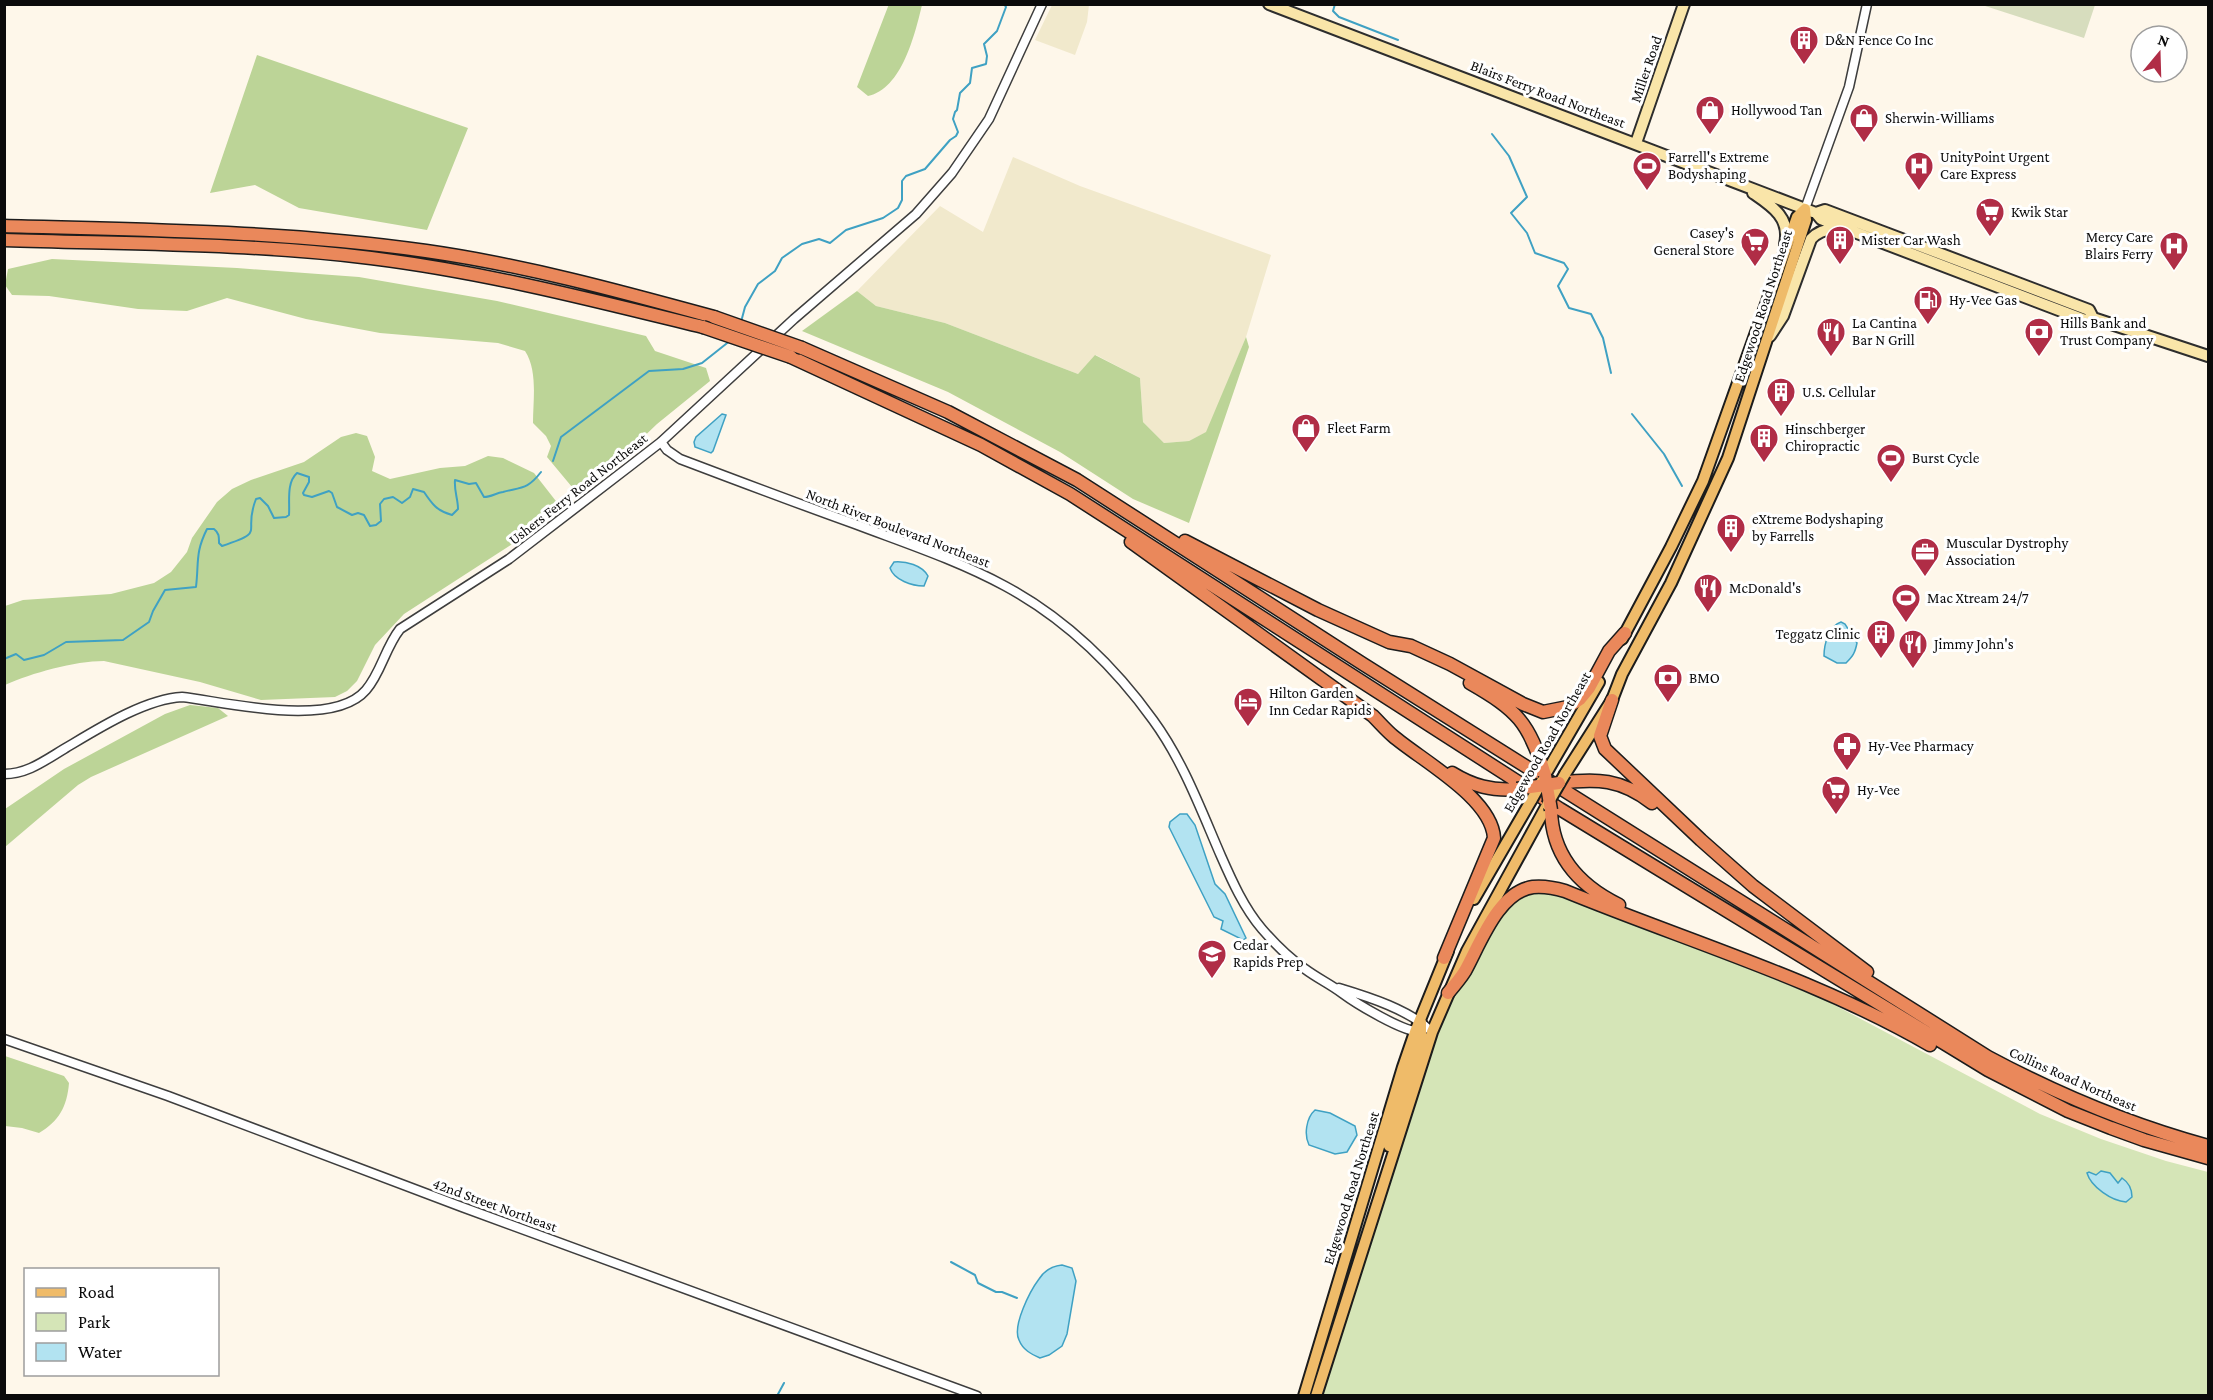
<svg xmlns="http://www.w3.org/2000/svg" width="2213" height="1400" font-family="'Crimson Pro',serif">
<rect width="100%" height="100%" fill="#fef7ea"/>
<path fill="#f1e9cc" d="M1052,5H1089L1087,22L1075,55L1035,40Z
M1013,157L1080,186L1271,255L1246,337L1207,432L1189,441L1164,443L1143,422L1140,378L1096,355L1078,374L945,323L876,306L857,291L940,206L983,232Z"/>
<path fill="#d5e5b7" d="M1549,887L1825,1000L2040,1114L2101,1139L2166,1161L2208,1172V1395L1316,1396L1448,993L1507,901Z"/>
<path fill="#bcd497" d="M889,4L922,5C915,34 902,89 868,96L857,87Z
M257,55L468,128L427,230L299,208L255,185L210,193Z
M52,259L237,268L359,277L497,301L646,336L655,351L706,368L710,381L657,424L606,473L577,493L547,457L551,446L546,436L533,423C533,400 538,371 525,351L498,343L380,333L306,319L227,298L187,311L138,309L49,296L12,295L5,285L8,269Z
M857,291L876,306L945,323L1078,374L1095,355L1140,378L1143,422L1164,443L1189,441L1206,432L1246,337L1249,347L1189,523L1133,499L1060,452L948,392L802,331Z
M356,433L367,436L375,457L372,471L390,479L440,468L465,466L488,456L503,458L534,473L559,505L514,543L404,614L375,645L357,681L347,691L335,697L261,700L200,682L104,661C74,661 32,673 5,685V606L23,600L111,594L154,583L171,572L187,552L192,538L217,502L232,489L251,480L304,462L341,437Z
M190,705L218,708L228,716L91,777L78,785L5,847V809L64,769L165,714Z
M5,1056L64,1076L69,1083C67,1107 59,1121 39,1133L22,1128L5,1126Z"/>
<path fill="#d7ddbe" d="M1982,5H2095L2084,38Z"/>
<path fill="#b2e3f1" stroke="#3fa1c3" stroke-width="1.5" d="M722,414L726,415L713,451L711,453L695,447L694,442L696,437Z
M894,562C906,561 922,565 928,576L924,586C912,586 894,580 890,568Z
M1841,622L1845,624L1857,643C1855,653 1853,656 1846,663H1837L1824,656C1824,644 1829,626 1841,622Z
M1180,814H1187L1195,825L1215,884L1225,894L1246,938L1243,940L1221,929L1223,921L1214,917L1169,827L1170,822Z
M1315,1110L1330,1113L1355,1126L1357,1135L1347,1152L1335,1154L1309,1145C1304,1135 1306,1118 1315,1110Z
M2101,1171L2110,1173L2118,1183L2122,1178C2128,1182 2132,1189 2132,1197L2126,1202C2112,1201 2091,1187 2087,1173L2089,1172L2096,1175Z
M1062,1265L1072,1268L1076,1281L1067,1334L1062,1346L1049,1355L1040,1358C1031,1354 1023,1350 1019,1340C1012,1326 1030,1291 1039,1279C1044,1271 1053,1266 1062,1265Z"/>
<g fill="none" stroke-linecap="round" stroke-linejoin="round">
<path stroke="#3fa1c3" stroke-width="2" d="M1335,4L1333,11L1339,17L1398,40
M1492,134L1509,156L1527,197L1511,213L1527,233L1535,253L1564,263L1568,269L1558,286L1569,308L1591,314L1603,338L1611,373
M741,322L745,307L758,284L775,271L782,258L802,244L819,239L830,243L846,230L883,218L898,208L902,200V181L906,176L925,169L950,140L956,136L958,132L953,119L955,112L957,110L960,93L970,83L972,68L986,64L987,56L984,44L997,31L1006,7L1004,4
M1632,414L1664,454L1682,486
M553,461L561,437L649,371L683,369L702,363L731,340
M4,659L16,654L24,660L44,655L66,642L123,640L149,622L153,611L165,590L196,587C199,562 195,553 207,529H214C219,533 219,536 219,543L222,546C268,531 242,534 256,499L260,498L268,506L274,518L286,517L289,515C290,502 286,483 297,473L309,477V482L303,493L304,495L312,497L329,491L332,493L337,507L352,515L358,513L364,515L370,526L376,525L381,521L380,504L384,499L393,497L402,503L410,497L413,489L424,492C432,504 437,511 452,515L458,509C458,499 454,491 455,480L469,484L476,483L484,497C491,497 496,493 503,492C522,487 528,489 541,472
M951,1262L975,1275L978,1283L996,1292H1002L1017,1298
M777,1396L784,1383"/>
<g stroke="#3e3e3e" stroke-width="11">
<path id="tertiary" d="M1805,209L1849,87L1867,4
M661,442L667,450L680,459C738,481 796,503 855,524C905,543 957,560 1005,586C1064,618 1114,666 1153,720C1183,761 1201,810 1221,856C1232,881 1244,908 1262,929C1275,944 1289,958 1305,969C1317,978 1330,984 1342,993C1357,1004 1403,1032 1421,1032
M4,774C27,774 44,761 64,749C96,730 144,699 182,697C226,702 333,729 366,690C381,673 385,648 400,629L509,559L630,466L661,442L794,319L916,214L952,173L989,119L1042,4
M1339,988C1369,997 1410,1010 1432,1032
M4,1039L168,1096L462,1207L977,1396"/>
</g>
<g stroke="#2d2d2d" stroke-width="14">
<path id="secondary" d="M1269,4L1813,212
M1636,143L1684,4
M1753,193C1772,206 1791,218 1785,244
M2093,318L2208,356
M1770,336L1783,316L1811,239C1824,225 1841,229 1857,233L2085,320L2093,318L2089,310L1825,210L1816,213L1821,219L1857,233"/>
</g>
<g stroke="#1c1c1c" stroke-width="14">
<path id="primary" d="M1622,639L1671,547L1703,481L1797,217L1805,209
M1565,774L1612,700L1622,674L1671,583L1728,458L1806,220L1805,209
M1545,775L1599,682
M1474,899L1532,799
M1389,1146L1394,1121L1421,1037V1022
M1304,1396L1403,1067L1415,1032L1448,951
M1316,1396L1432,1032L1467,951L1546,807"/>
</g>
<g stroke="#1c1c1c" stroke-width="15">
<path id="motorway" d="M4,226C146,230 286,231 426,251C524,265 619,291 714,317
M4,240C126,244 250,243 371,258C484,272 593,300 703,327
M802,348L948,412L1077,480L1363,664L1988,1057C2059,1095 2131,1125 2208,1146
M791,357L981,445L1070,494L1560,809L1988,1070L2068,1111L2111,1128L2144,1140L2208,1158
M1185,541L1318,610L1389,642L1411,646L1450,664L1523,704L1543,712L1568,707L1580,699L1589,688L1609,651L1625,633
M1131,542L1373,716C1380,723 1386,730 1393,736C1421,760 1492,798 1494,838L1444,958
M1470,683C1517,710 1529,722 1545,775
M1612,700L1600,736L1605,749L1701,840L1753,886L1867,972
M1452,773C1473,786 1492,791 1517,789
M1559,783C1597,778 1621,779 1652,803
M1551,810C1552,856 1580,886 1619,905
M1448,993C1454,986 1460,979 1465,971C1480,944 1498,892 1533,887C1544,886 1555,888 1565,891C1687,941 1816,979 1930,1045"/>
</g>
<use href="#tertiary" stroke="#fff" stroke-width="8"/>
<use href="#secondary" stroke="#f9e5a9" stroke-width="10"/>
<use href="#primary" stroke="#efbb69" stroke-width="10"/>
<use href="#motorway" stroke="#ea885b" stroke-width="12"/>
<g stroke="#1c1c1c" stroke-width="14" stroke-linecap="butt">
<path id="primary-bridge" d="M1532,799L1542,781
M1547,805L1565,774"/>
</g>
<g stroke="#1c1c1c" stroke-width="15" stroke-linecap="butt">
<path id="motorway-bridge" d="M714,317L802,348
M703,327L791,357
M1545,775L1551,810
M1517,789L1559,783"/>
</g>
<use href="#primary-bridge" stroke="#efbb69" stroke-width="10"/>
<use href="#motorway-bridge" stroke="#ea885b" stroke-width="12"/>
</g>
<defs>
<g id="building-pin" transform="scale(1.5)"><path d="M0 17L-7.5 6A9.5 9.5 0 1 1 7.5 6Z" fill="#b02d46" stroke="#fff"/><path d="M-4-6H4V6H1V3H-1V6H-4ZM-2.5-4.3h1.7v1.8h-1.7ZM.8-4.3h1.7v1.8H.8ZM-2.5-1h1.7V.8h-1.7ZM.8-1h1.7V.8H.8Z" fill="#fff"/></g>
<g id="shop-pin" transform="scale(1.5)"><path d="M0 17L-7.5 6A9.5 9.5 0 1 1 7.5 6Z" fill="#b02d46" stroke="#fff"/><path d="M-5-2.5h2.3a2.7 3.5 0 0 1 5.4 0H5L5.5 6h-11ZM-1.5-2.5h3a1.5 2.3 0 0 0-3 0Z" fill="#fff"/></g>
<g id="stadium-pin" transform="scale(1.5)"><path d="M0 17L-7.5 6A9.5 9.5 0 1 1 7.5 6Z" fill="#b02d46" stroke="#fff"/><path d="M0-5a6.5 5 0 1 0 0 10a6.5 5 0 1 0 0-10ZM-3.5-1.8h7v3.6h-7Z" fill="#fff"/></g>
<g id="hospital-pin" transform="scale(1.5)"><path d="M0 17L-7.5 6A9.5 9.5 0 1 1 7.5 6Z" fill="#b02d46" stroke="#fff"/><path d="M-5-5h3v3.5h4V-5h3V5h-3V1.5h-4V5h-3Z" fill="#fff"/></g>
<g id="supermarket-pin" transform="scale(1.5)"><path d="M0 17L-7.5 6A9.5 9.5 0 1 1 7.5 6Z" fill="#b02d46" stroke="#fff"/><path d="M-6-5.5h2.5l.6 2H6L4.5 2H-2.5L-4.4-4H-6ZM-1.5 3.2a1.3 1.3 0 1 0 .1 0ZM3 3.2a1.3 1.3 0 1 0 .1 0Z" fill="#fff"/></g>
<g id="fuel-pin" transform="scale(1.5)"><path d="M0 17L-7.5 6A9.5 9.5 0 1 1 7.5 6Z" fill="#b02d46" stroke="#fff"/><path d="M-5.5-6h7V0h2V4h1.3V-2.5L3-4.5l.8-.8L6-3V5H2.5V1h-1V6h-7ZM-4.2-4.7v3.2H.2V-4.7Z" fill="#fff"/></g>
<g id="restaurant-pin" transform="scale(1.5)"><path d="M0 17L-7.5 6A9.5 9.5 0 1 1 7.5 6Z" fill="#b02d46" stroke="#fff"/><path d="M-5-6h1v4h1v-4h1v4h1v-4h1v5L-1.5 .5V6h-2V.5L-5-1ZM5-6V6H3V1.5H1.5Q1.5-4 5-6Z" fill="#fff"/></g>
<g id="bank-pin" transform="scale(1.5)"><path d="M0 17L-7.5 6A9.5 9.5 0 1 1 7.5 6Z" fill="#b02d46" stroke="#fff"/><path d="M-6-4H6V4H-6ZM0-2.3a2.3 2.3 0 1 0 0 4.6a2.3 2.3 0 1 0 0-4.6Z" fill="#fff"/></g>
<g id="office-pin" transform="scale(1.5)"><path d="M0 17L-7.5 6A9.5 9.5 0 1 1 7.5 6Z" fill="#b02d46" stroke="#fff"/><path d="M-6-3h4V-5.5h4V-3h4V5H-6ZM-1-4.5V-3h2v-1.5ZM-6 0V1H6V0Z" fill="#fff"/></g>
<g id="hotel-pin" transform="scale(1.5)"><path d="M0 17L-7.5 6A9.5 9.5 0 1 1 7.5 6Z" fill="#b02d46" stroke="#fff"/><path d="M-6-4.5h1.5V1H6V5H4.5V3h-9V5H-6ZM-4 0a1.8 1.8 0 1 1 3.6 0ZM.5 0V-2.5h3Q6-2.5 6 0Z" fill="#fff"/></g>
<g id="pharmacy-pin" transform="scale(1.5)"><path d="M0 17L-7.5 6A9.5 9.5 0 1 1 7.5 6Z" fill="#b02d46" stroke="#fff"/><path d="M-2-6h4v4h4v4h-4v4h-4v-4h-4v-4h4Z" fill="#fff"/></g>
<g id="school-pin" transform="scale(1.5)"><path d="M0 17L-7.5 6A9.5 9.5 0 1 1 7.5 6Z" fill="#b02d46" stroke="#fff"/><path d="M0-5L7-2L0 1L-7-2ZM-4 1L0 2.5L4 1V4Q0 6-4 4Z" fill="#fff"/></g>
</defs>
<g fill-rule="evenodd">
<use href="#building-pin" x="1804" y="40"/>
<use href="#shop-pin" x="1710" y="110"/>
<use href="#shop-pin" x="1864" y="118"/>
<use href="#stadium-pin" x="1647" y="166"/>
<use href="#hospital-pin" x="1919" y="166"/>
<use href="#supermarket-pin" x="1990" y="212"/>
<use href="#building-pin" x="1840" y="240"/>
<use href="#supermarket-pin" x="1755" y="242"/>
<use href="#hospital-pin" x="2174" y="246"/>
<use href="#fuel-pin" x="1928" y="300"/>
<use href="#restaurant-pin" x="1831" y="332"/>
<use href="#bank-pin" x="2039" y="332"/>
<use href="#building-pin" x="1781" y="392"/>
<use href="#shop-pin" x="1306" y="428"/>
<use href="#building-pin" x="1764" y="438"/>
<use href="#stadium-pin" x="1891" y="458"/>
<use href="#building-pin" x="1731" y="528"/>
<use href="#office-pin" x="1925" y="552"/>
<use href="#restaurant-pin" x="1708" y="588"/>
<use href="#stadium-pin" x="1906" y="598"/>
<use href="#building-pin" x="1881" y="634"/>
<use href="#restaurant-pin" x="1913" y="644"/>
<use href="#bank-pin" x="1668" y="678"/>
<use href="#hotel-pin" x="1248" y="702"/>
<use href="#pharmacy-pin" x="1847" y="746"/>
<use href="#supermarket-pin" x="1836" y="790"/>
<use href="#school-pin" x="1212" y="954"/>
</g>
<g text-anchor="middle" dominant-baseline="central" stroke-width="6" stroke-linejoin="round" paint-order="stroke">
<g font-size="15" fill="#0b0b0b" stroke="#fff" text-anchor="start">
<text x="1825" y="40">D&amp;N Fence Co Inc</text>
<text x="1731" y="110">Hollywood Tan</text>
<text x="1885" y="118">Sherwin-Williams</text>
<text x="1668" y="157">Farrell's Extreme<tspan x="1668" dy="17">Bodyshaping</tspan></text>
<text x="1940" y="157">UnityPoint Urgent<tspan x="1940" dy="17">Care Express</tspan></text>
<text x="2011" y="212">Kwik Star</text>
<text x="1734" y="233" text-anchor="end">Casey's<tspan x="1734" dy="17">General Store</tspan></text>
<text x="2153" y="237" text-anchor="end">Mercy Care<tspan x="2153" dy="17">Blairs Ferry</tspan></text>
<text x="1861" y="240">Mister Car Wash</text>
<text x="1949" y="300">Hy-Vee Gas</text>
<text x="1852" y="323">La Cantina<tspan x="1852" dy="17">Bar N Grill</tspan></text>
<text x="2060" y="323">Hills Bank and<tspan x="2060" dy="17">Trust Company</tspan></text>
<text x="1802" y="392">U.S. Cellular</text>
<text x="1327" y="428">Fleet Farm</text>
<text x="1785" y="429">Hinschberger<tspan x="1785" dy="17">Chiropractic</tspan></text>
<text x="1912" y="458">Burst Cycle</text>
<text x="1752" y="519">eXtreme Bodyshaping<tspan x="1752" dy="17">by Farrells</tspan></text>
<text x="1946" y="543">Muscular Dystrophy<tspan x="1946" dy="17">Association</tspan></text>
<text x="1729" y="588">McDonald's</text>
<text x="1927" y="598">Mac Xtream 24/7</text>
<text x="1860" y="634" text-anchor="end">Teggatz Clinic</text>
<text x="1934" y="644">Jimmy John's</text>
<text x="1689" y="678">BMO</text>
<text x="1269" y="693">Hilton Garden<tspan x="1269" dy="17">Inn Cedar Rapids</tspan></text>
<text x="1868" y="746">Hy-Vee Pharmacy</text>
<text x="1857" y="790">Hy-Vee</text>
<text x="1233" y="945">Cedar<tspan x="1233" dy="17">Rapids Prep</tspan></text>
</g>
<g font-size="15" fill="#0b0b0b" stroke="#fff">
<text transform="translate(1646 69) rotate(-71)">Miller Road</text>
<text transform="translate(1548 94) rotate(21)">Blairs Ferry Road Northeast</text>
<text transform="translate(1763 306) rotate(-72)">Edgewood Road Northeast</text>
<text transform="translate(578 489) rotate(-38)">Ushers Ferry Road Northeast</text>
<text transform="translate(898 528) rotate(21)">North River Boulevard Northeast</text>
<text transform="translate(1547 742) rotate(-60)">Edgewood Road Northeast</text>
<text transform="translate(2073 1079) rotate(24)">Collins Road Northeast</text>
<text transform="translate(1351 1188) rotate(-73)">Edgewood Road Northeast</text>
<text transform="translate(495 1205) rotate(20)">42nd Street Northeast</text>
</g>
</g>
<rect width="2213" height="1400" fill="none" stroke="#0b0b0b" stroke-width="12"/>
<rect x="24" y="1268" width="195" height="108" fill="#ffffff" stroke="#9d9d9d" stroke-width="1.5"/>
<rect x="36" y="1288" width="30" height="9" fill="#efbb69" stroke="#9d9d9d" stroke-width="1.5"/>
<text x="78" y="1298" font-size="18" fill="#0b0b0b">Road</text>
<rect x="36" y="1313" width="30" height="18" fill="#d5e5b7" stroke="#9d9d9d" stroke-width="1.5"/>
<text x="78" y="1328" font-size="18" fill="#0b0b0b">Park</text>
<rect x="36" y="1343" width="30" height="18" fill="#b2e3f1" stroke="#9d9d9d" stroke-width="1.5"/>
<text x="78" y="1358" font-size="18" fill="#0b0b0b">Water</text>
<g transform="translate(2159 54) rotate(19)"><circle r="28" fill="#ffffff" stroke="#9d9d9d" stroke-width="1.5"/>
<path d="M0-4.5L10 22L0 15L-10 22Z" fill="#b02d46"/>
<text y="-9" font-size="16" font-weight="bold" text-anchor="middle" fill="#0b0b0b">N</text>
</g>
</svg>
